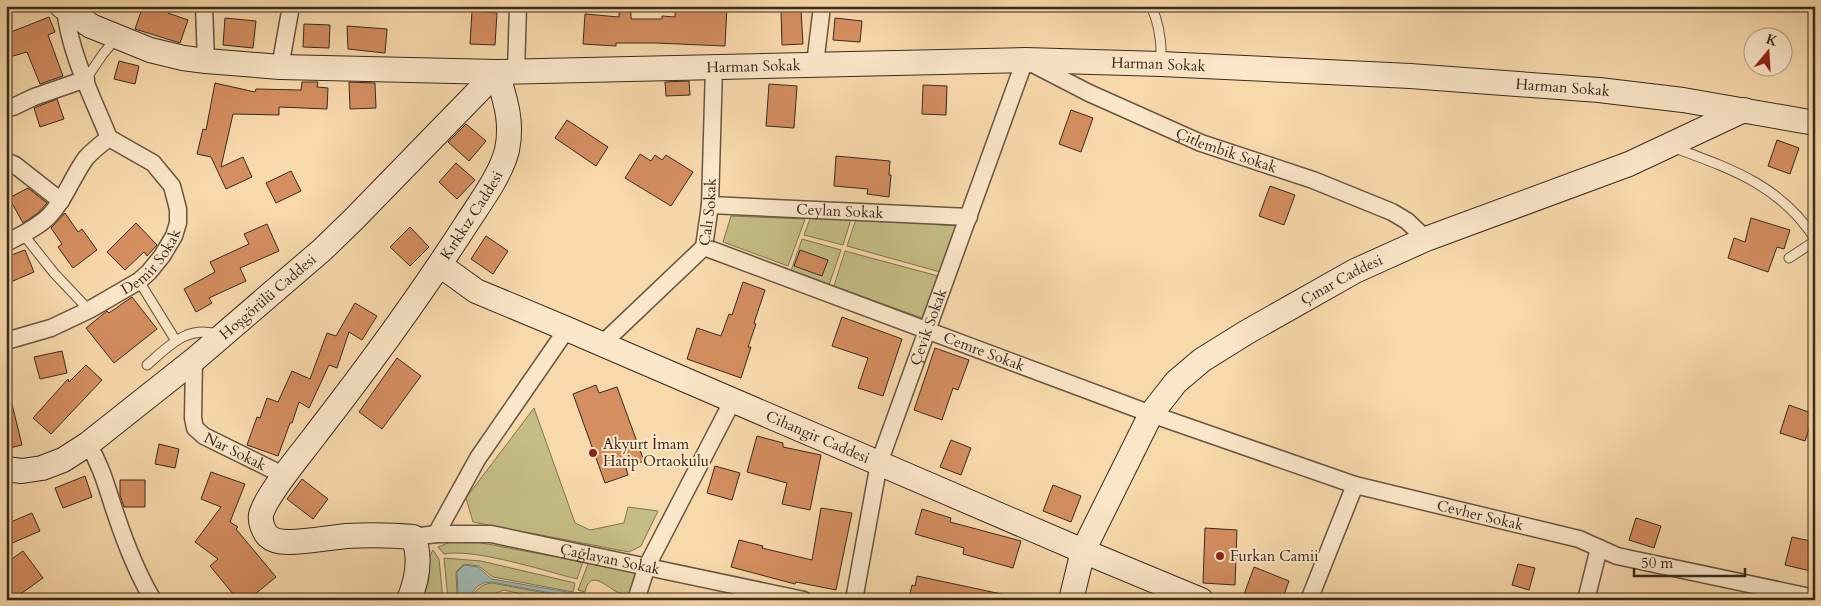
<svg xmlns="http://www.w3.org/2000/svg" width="1821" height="606" font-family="Cardo,serif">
<rect width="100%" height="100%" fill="#f8d9ab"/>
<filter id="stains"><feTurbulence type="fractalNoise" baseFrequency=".004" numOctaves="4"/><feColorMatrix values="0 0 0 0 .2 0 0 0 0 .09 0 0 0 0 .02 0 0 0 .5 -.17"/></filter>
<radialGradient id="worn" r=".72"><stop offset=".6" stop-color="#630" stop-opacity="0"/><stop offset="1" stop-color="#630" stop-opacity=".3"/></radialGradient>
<path fill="#c4bd84" stroke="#7e7451" d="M731,216L805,219L788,266L723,242Z
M811,216L851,219L843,245L804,235Z
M856,219L957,226L940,272L847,246Z
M802,239L841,250L829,285L791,271Z
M845,251L938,276L922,318L834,286Z
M534,408L575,523L590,530L624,523L628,507L658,511L641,546L629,552L473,522L466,498Z
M466,540L583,562L577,579C545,571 474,548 444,554L438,547L450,542Z
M433,550L439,559L443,600H423L429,578V557Z
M444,558L481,561L575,583L573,592L493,577L479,566L464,564L456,572L457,596L461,600H448Z
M589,561L637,572L633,596C628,595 622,594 617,592C607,587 590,568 585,592L578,590Z
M492,583L572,598L575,600H547L504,590L496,593L490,600H468C475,592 480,584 492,583Z"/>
<path fill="#a0b8b3" stroke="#767f77" d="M464,565L478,567L492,579L573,593L584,592L586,594V600H576L572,597L492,582L484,583L478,586L466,600H463L458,596L457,572Z"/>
<path fill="#d48e60" stroke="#382a1e" d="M143,6H170L168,13L188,20L180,43L135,29Z
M619,6H631V19H662V16L675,17V6H727L725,46L655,43H616V46L583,44L585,14L619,17Z
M801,10L803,44L782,45L781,11Z
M472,11L497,13L495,45L470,44Z
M49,17L55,32L48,35L63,76L40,84L27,52L6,58V34Z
M225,18L256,21L253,48L223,45Z
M835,18L862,21L860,42L833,40Z
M304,24L330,25L329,48L303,47Z
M347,26L387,29L385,53L348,49Z
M119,61L139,66L135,84L114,79Z
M689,81L690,95L666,96L665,82Z
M302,82H318L317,87L328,88L327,109L279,107V115L233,114L221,167L243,157L252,177L226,189L211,157L197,154L203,129L206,130L215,83L255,92L256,89L301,90Z
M349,82L375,83L376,108L350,109Z
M769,84L797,86L794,128L766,126Z
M923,85L947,86L946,115L922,114Z
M57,99L64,119L40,127L34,108Z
M1071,110L1093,118L1081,152L1059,144Z
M567,120L608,147L596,166L555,138Z
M466,124L486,141L469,161L448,142Z
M1777,140L1799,148L1790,174L1768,166Z
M640,154L651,161L655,155L662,160L666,155L693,172L671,206L625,178Z
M836,156L890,161L889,175H891L889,197L867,194L868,189L834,186Z
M456,163L475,180L457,199L439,182Z
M291,171L301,191L276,203L266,183Z
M1270,186L1295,195L1284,225L1259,216Z
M28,188L47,203L38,213L23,223L9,198Z
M65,213L78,232L82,229L97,250L73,268L58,247L62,244L51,228Z
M1751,218L1790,230L1784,249L1777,247L1768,272L1728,258L1734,238L1745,242Z
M136,223L157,245L147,256L144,252L125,270L107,252Z
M267,224L279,251L240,268L246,281L209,298L212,303L196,312L184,289L215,272L210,262L249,244L244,234Z
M410,227L429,247L410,266L390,247Z
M486,236L508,251L493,274L471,259Z
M25,250L34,272L6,284V257Z
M800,250L828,260L822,276L794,266Z
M743,282L765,290L754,323L756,324L748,347H751L741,378L687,359L697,328L721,336L729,314L732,315Z
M132,297L157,329L114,363L86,328L107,311L109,313Z
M355,303L377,316L362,340L349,332L337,368L329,365L309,408L299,402L292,423H290L278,456L247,445L257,417L260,418L267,398L278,402L292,371L310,379L327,333L336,336Z
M842,317L902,339L883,396L858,388L868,358L832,346Z
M935,348L969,360L958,390L953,388L942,420L914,410Z
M62,351L67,373L40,379L34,357Z
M397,358L421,376L382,429L359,412Z
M86,365L102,380L51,434L33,418L68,379L69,382Z
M596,385L599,393L617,387L644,461L626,468L628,475L605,483L573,394Z
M11,400L22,445L6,449V401Z
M1789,405L1814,414L1805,441L1780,433Z
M757,436L783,443V447L821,455L810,510L782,504L787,483L747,472Z
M951,440L971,448L961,475L940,467Z
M159,444L179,449L175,468L155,464Z
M715,466L740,473L732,500L707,493Z
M211,472L245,484L230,522L238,527L236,529L276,577L248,600H238L210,566L218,559L195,542L221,507L201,499Z
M85,476L92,497L63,508L55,488Z
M302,479L328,499L313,519L287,499Z
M120,480H145V507H124L120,495Z
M1053,485L1081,496L1071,522L1043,511Z
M821,508L852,513L836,590L796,582L795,584L731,567L739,540L763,546L762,548L812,560Z
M922,509L951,518L950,522L1021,541L1013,568L963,554L964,548L915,534Z
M32,513L40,531L10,544L6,535V524Z
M1636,518L1661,526L1654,548L1629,540Z
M1205,528L1237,530L1235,585L1203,583Z
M1792,537L1815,542V572L1785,565Z
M23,551L43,578L12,600L6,592V563Z
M1518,564L1535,568L1529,590L1512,585Z
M1254,567L1289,581L1282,600H1242Z
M917,576L1006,595V600H916L909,598L912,585L915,586Z"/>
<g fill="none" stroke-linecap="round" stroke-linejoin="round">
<g stroke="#685641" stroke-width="11">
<path id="lane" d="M1151,6C1160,25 1162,44 1161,64
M86,79L103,54L117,37
M1672,147C1729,168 1781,185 1815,239
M23,234L54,273L89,310
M1789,258L1815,241
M139,281L176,341
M147,365C169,346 188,324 219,335"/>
</g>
<g stroke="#685641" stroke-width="19">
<g id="street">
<path d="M204,6L206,61"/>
<path d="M65,9C70,54 92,96 109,138"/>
<path d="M815,64L822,6"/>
<path d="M280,67L291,6"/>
<path d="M516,72L518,6"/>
<path d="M13,107L34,97L86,79"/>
<path d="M6,161L15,165L61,201"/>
<path id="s1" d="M710,205L969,217"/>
<path d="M6,243C21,235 37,228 49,216C65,200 72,177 86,158C93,150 101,144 109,138"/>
<path id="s2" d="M704,247L1151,414L1355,485L1579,539L1617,556L1815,598"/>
<path id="s3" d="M6,341L51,328L89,310L139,281L149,272L162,256L174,236L178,223V209L172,186L153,163L109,138"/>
<path id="s4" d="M602,344L704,247L710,205L714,67"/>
<path id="s5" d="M194,360L193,418L195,428L204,436L285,476"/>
<path d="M88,444C103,469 107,489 116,515C126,545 137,573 153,600"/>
<path d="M436,534L478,458L567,329"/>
<path id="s6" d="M413,537L436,534H491L804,600"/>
<path d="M636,600L647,566L733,400"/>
<path id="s7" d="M854,600L879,463L1025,60L1089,93L1201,143L1313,180L1392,212L1407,221L1426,239"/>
<path d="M1309,600L1355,485"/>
<path d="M1586,600L1599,548"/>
</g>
</g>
<g stroke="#382a1e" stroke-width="26">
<g id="secondary">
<path id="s8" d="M62,6L91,26L150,50L183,58L206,61L280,67L497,72L1025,60L1161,64L1410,76L1599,90L1683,100L1815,123"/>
<path id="s9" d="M440,265L476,291L567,329L1083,551L1201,600"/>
<path id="s10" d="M6,469L22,471L42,468L63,460L88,444L194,360L322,250L354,219L497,72"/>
<path id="s11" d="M409,600C417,580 422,558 413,537C391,535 368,535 346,536C327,538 308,542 289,542C282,542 273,541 268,536C263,531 260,521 261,515C265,496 303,452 316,434C368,367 419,297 465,226C479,204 501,175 507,150C513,121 505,100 497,72"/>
<path id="s12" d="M1071,600L1083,551L1151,414L1176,382L1202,360L1247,332L1355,271L1426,239L1629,164L1744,110"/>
</g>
</g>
<use href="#lane" stroke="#fae6c8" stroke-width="9"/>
<use href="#street" stroke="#fae6c8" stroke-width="16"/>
<use href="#secondary" stroke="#fae6c8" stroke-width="24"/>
</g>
<g fill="#8f2418" stroke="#fae6c8" stroke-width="2">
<circle cx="593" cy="453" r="5"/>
<circle cx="1220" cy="556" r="5"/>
</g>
<g text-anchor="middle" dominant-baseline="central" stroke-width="4" stroke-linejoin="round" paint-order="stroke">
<g font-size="15" fill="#382a1e" stroke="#fae6c8">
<text stroke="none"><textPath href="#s8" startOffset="1109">Harman Sokak</textPath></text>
<text stroke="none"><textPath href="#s8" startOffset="704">Harman Sokak</textPath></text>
<text stroke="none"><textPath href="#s8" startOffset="1514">Harman Sokak</textPath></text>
<text stroke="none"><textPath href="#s7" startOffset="789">Çitlembik Sokak</textPath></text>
<text stroke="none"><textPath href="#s4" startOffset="176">Çalı Sokak</textPath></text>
<text stroke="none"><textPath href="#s1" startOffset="130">Ceylan Sokak</textPath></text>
<text stroke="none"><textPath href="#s11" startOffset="601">Kırkkız Caddesi</textPath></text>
<text stroke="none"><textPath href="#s3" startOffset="169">Demir Sokak</textPath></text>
<text stroke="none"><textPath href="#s12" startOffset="439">Çınar Caddesi</textPath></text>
<text stroke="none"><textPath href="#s10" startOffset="321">Hoşgörülü Caddesi</textPath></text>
<text stroke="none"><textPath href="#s7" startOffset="284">Çevik Sokak</textPath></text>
<text stroke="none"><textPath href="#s2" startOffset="299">Cemre Sokak</textPath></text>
<text stroke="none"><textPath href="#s9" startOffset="416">Cihangir Caddesi</textPath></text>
<text stroke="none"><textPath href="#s5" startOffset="115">Nar Sokak</textPath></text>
<text stroke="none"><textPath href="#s2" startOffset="822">Cevher Sokak</textPath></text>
<text stroke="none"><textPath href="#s6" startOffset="200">Çağlayan Sokak</textPath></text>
</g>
<g font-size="15" fill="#382a1e" stroke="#fae6c8" text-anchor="start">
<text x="603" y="444">Akyurt İmam<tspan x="603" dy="17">Hatip Ortaokulu</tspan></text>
<text x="1230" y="556">Furkan Camii</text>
</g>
</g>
<rect width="1821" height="606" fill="none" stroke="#f8d9ab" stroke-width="25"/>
<rect x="8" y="8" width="1806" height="591" fill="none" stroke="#382a1e" stroke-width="2.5"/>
<rect x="12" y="12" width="1796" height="581" fill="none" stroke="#382a1e"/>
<g transform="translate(1768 52) rotate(18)"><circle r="24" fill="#fae6c8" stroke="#ac9b84"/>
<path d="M0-4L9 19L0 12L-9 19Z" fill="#8f2418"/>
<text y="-8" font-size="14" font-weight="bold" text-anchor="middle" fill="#382a1e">K</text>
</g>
<path d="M1634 568v8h111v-8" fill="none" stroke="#382a1e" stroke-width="2.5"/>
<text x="1641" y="568" font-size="15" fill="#382a1e" stroke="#fae6c8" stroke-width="4" paint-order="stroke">50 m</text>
<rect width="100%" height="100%" filter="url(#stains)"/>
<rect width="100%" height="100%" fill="url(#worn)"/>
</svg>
